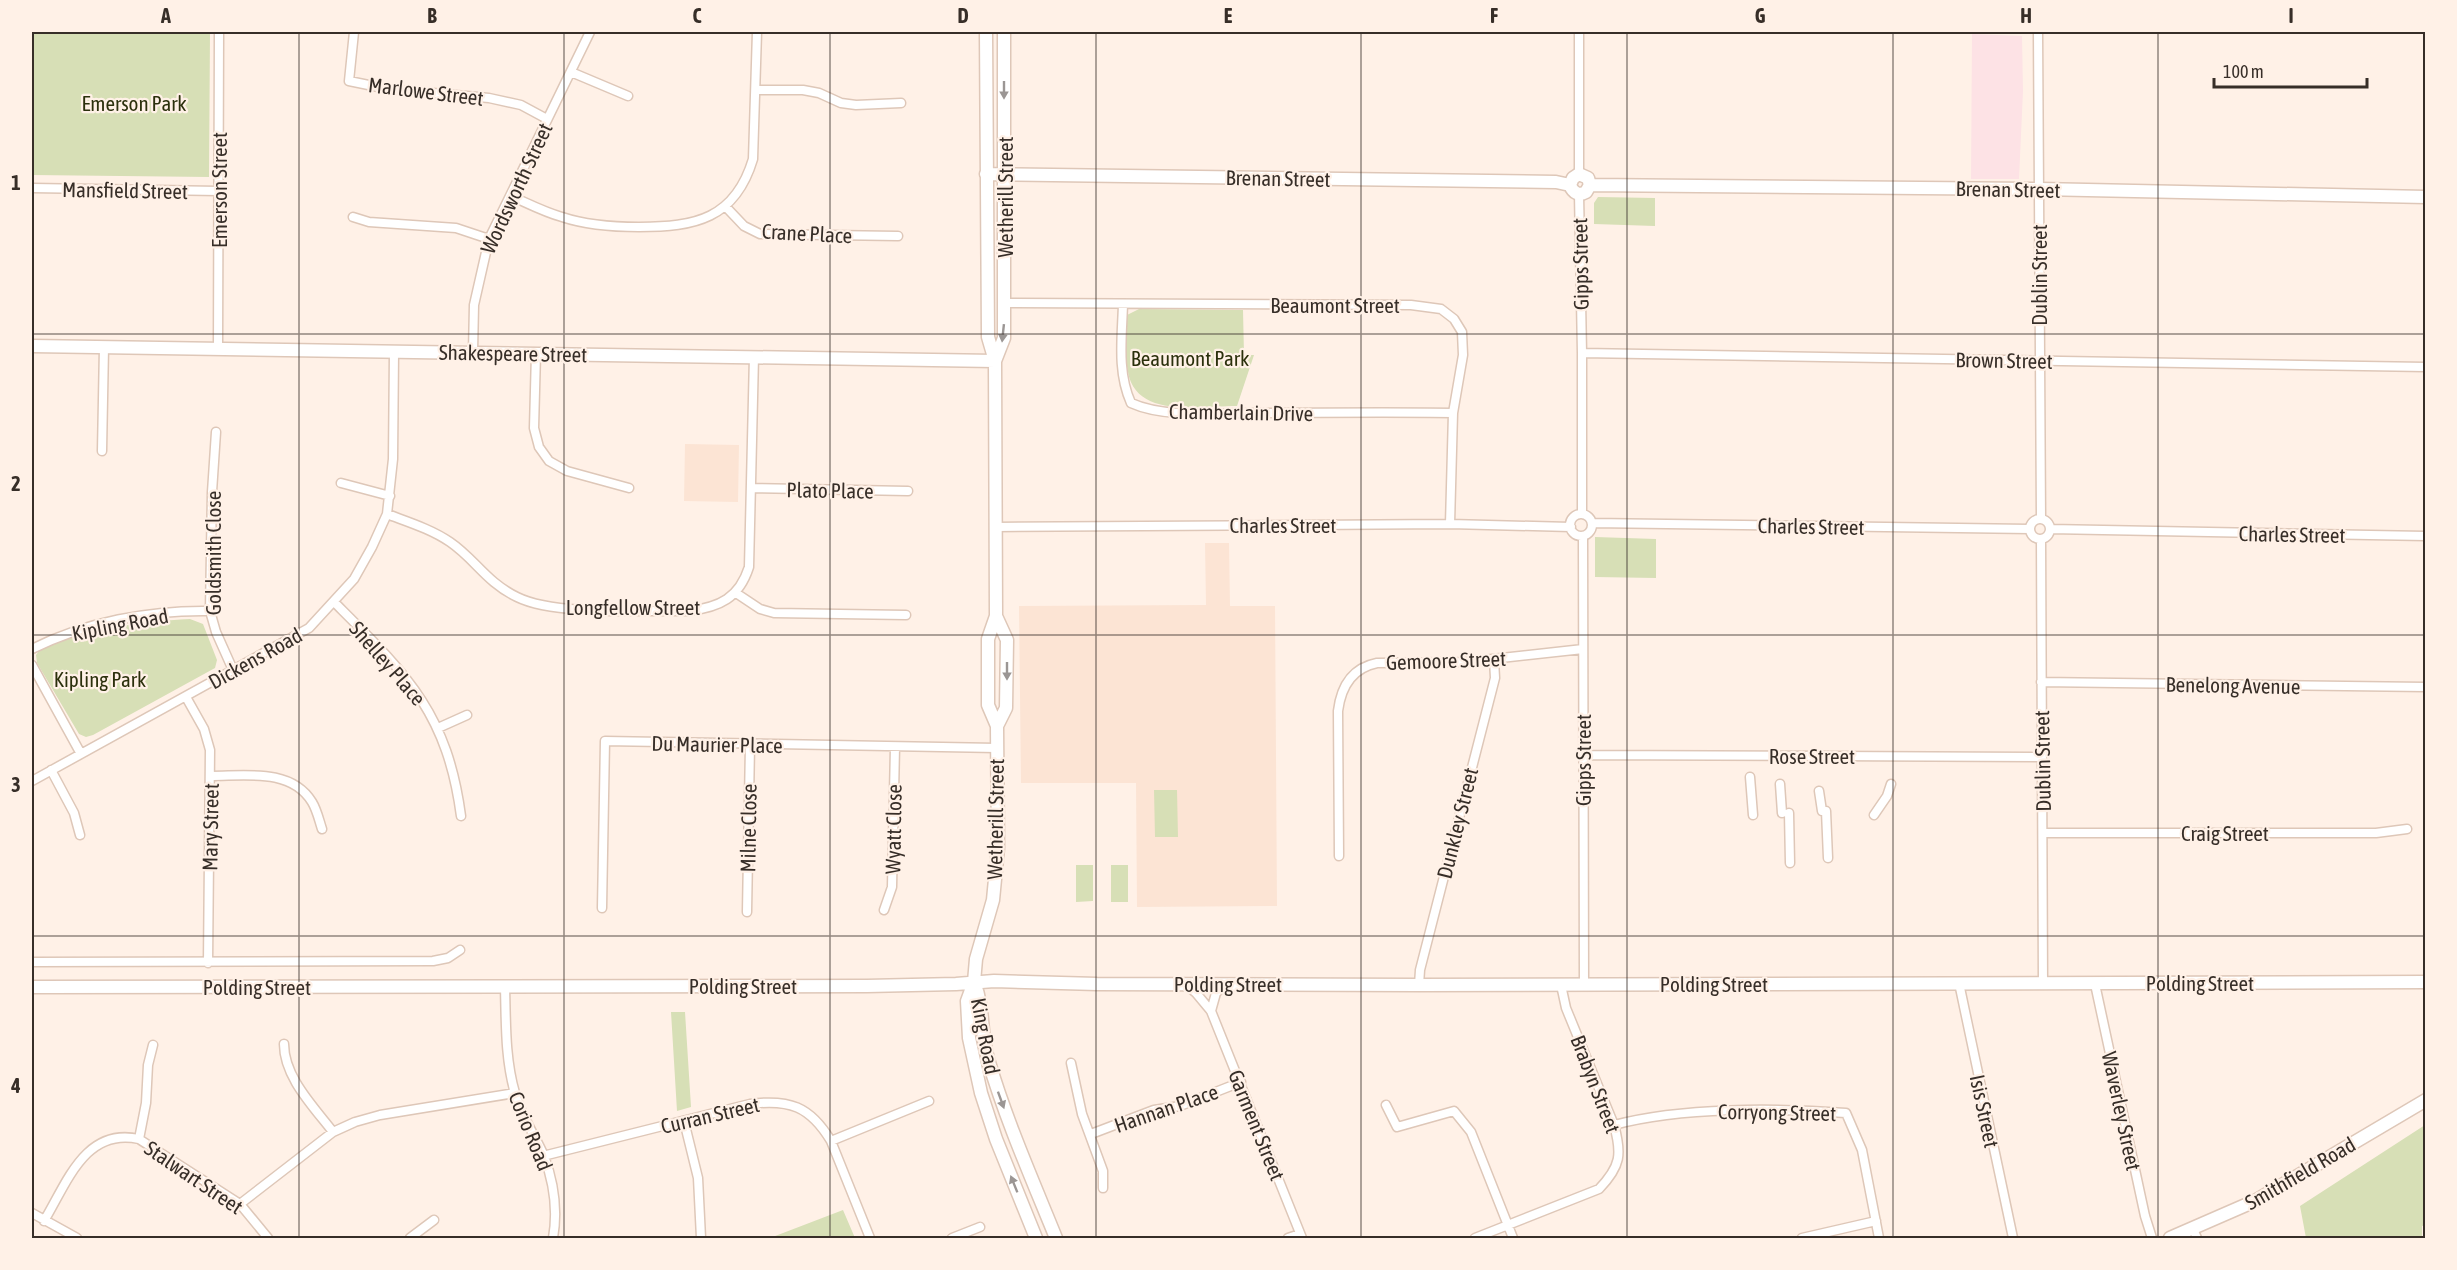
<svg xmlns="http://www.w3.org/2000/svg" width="2457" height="1270" font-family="'Asap Condensed',sans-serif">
<rect width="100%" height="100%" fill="#fff1e7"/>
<path fill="#fde2e5" d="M1972,34L2022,36L2023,91L2019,179H1971Z"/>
<path fill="#fce4d4" d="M685,444L739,445L738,502L684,501Z
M1205,543H1229L1230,606H1275L1277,906L1137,907L1136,783H1021L1019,606L1206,605Z"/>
<path fill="#d7dfb6" d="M32,32H210L209,177L32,175Z
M1598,197L1655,198V226L1594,224V203Z
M1139,309L1243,310L1244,355H1254L1237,406C1201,406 1136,419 1128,372C1124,354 1127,333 1127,315Z
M1595,537L1656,539V578L1595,577Z
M190,619L203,624L217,660L215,668L93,735L86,737L79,734L37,663L36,655L39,651C86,628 139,622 190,619Z
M1154,790H1177L1178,837H1155Z
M1076,865H1093V901L1076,902Z
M1111,865H1128V902H1111Z
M671,1012H685L691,1107L677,1111Z
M2425,1125L2426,1225L2422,1226V1238H2306L2300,1206Z
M843,1210L855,1238H770Z"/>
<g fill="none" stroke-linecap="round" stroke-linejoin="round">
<g stroke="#dec7b8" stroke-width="11">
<path id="street" d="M354,32L349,81L388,89L489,98L521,105L547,119
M1579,32V174
M2038,32L2041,519
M571,72L628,96
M757,90H803L819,93L841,103L856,105L901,103
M32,188L219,191
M1579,194L1582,353V514
M511,196C527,203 544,212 562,217C586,225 613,227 639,227C695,227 735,219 753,159L757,32
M725,206L744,226L760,234L898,236
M353,217L369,222L456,228L489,239
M1005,303L1411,305L1441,309L1454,319L1462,332L1463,355L1453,413L1450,524
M1123,304C1122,338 1117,372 1131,403C1164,418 1214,413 1250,413C1317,413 1385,412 1453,413
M218,349L219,32
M473,352L474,305L489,239L590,32
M536,353L534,428L539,447L549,461L567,471L629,488
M1582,353L2426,367
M216,432L212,492L210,611L216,632L233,670
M102,451L104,347
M341,483L390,496
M752,488L908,491
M387,514C408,522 431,529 450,542C475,559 486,582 517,597C555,616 644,610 689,611C720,607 739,598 749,567L754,356
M1570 525a11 11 0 1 1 22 0a11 11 0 1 1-22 0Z
M2030 529a10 10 0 1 1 20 0a10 10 0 1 1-20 0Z
M1592,523L2030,529
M996,527L1450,524L1571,527
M2050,529L2426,536
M1583,536L1584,984
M2041,539L2043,983
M736,593L760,609L774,613L906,615
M334,602C405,673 447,711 461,816
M32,649C86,622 149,610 210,611
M32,665L81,754
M2041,682L2426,687
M186,697L204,729L210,750L208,963
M438,728L467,715
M1583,755L2041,757
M51,770L74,813L80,835
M211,776C246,776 291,768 312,802C317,810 319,820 322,829
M1750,777L1753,815
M32,781L309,628L354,579L372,547L387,514L393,459L394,352
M1780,784L1782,813
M1819,791L1822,811
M1826,811L1828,858
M1789,813L1790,863
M1874,815L1887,796L1891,784
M2043,833H2376L2407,829
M1339,856L1338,711C1341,687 1352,668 1377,663L1465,662L1583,649
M602,908L605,741L997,748
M884,910L892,887L895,747
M747,912L750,745
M32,962L433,961L448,958L460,950
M1959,983L2013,1238
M2095,984L2145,1216L2152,1238
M1186,985L1196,993L1211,1011L1302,1238
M1419,985L1420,970L1495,678L1494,660
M505,987C506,1022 505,1059 515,1093C521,1116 535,1135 544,1156C554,1183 558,1210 553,1238
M1211,1011L1216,993L1226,984
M284,1044C284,1077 313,1106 333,1132
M1071,1063L1082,1114L1103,1171V1188
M1386,1105L1397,1127L1454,1111L1471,1132L1513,1238
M684,1121L698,1178L701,1238
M1614,1125C1682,1107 1776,1108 1846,1113L1862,1150L1879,1238
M1091,1134L1154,1110L1180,1106L1241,1082
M139,1139L146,1103L148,1065L153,1045
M831,1141L929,1101
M543,1156L750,1104C789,1099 810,1106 831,1141L870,1238
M240,1204L333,1132L355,1122L380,1115L515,1093
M32,1213L77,1238
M44,1221C67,1183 85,1127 139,1139L240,1204L268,1238
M2193,1229L2197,1238
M410,1238L434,1220
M952,1238L980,1227
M1288,1238L1300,1234
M1475,1238L1599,1189C1621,1166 1622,1154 1614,1125L1566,1008L1561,985
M1802,1238L1876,1221"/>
</g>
<g stroke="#dec7b8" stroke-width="15">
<path id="secondary" d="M986,32L988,337L995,361L996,616L988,639V705L997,726L998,848L993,900L976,959L974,982L967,1001L969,1038L981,1093L996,1139L1036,1238
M986,174L1556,182L1570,185
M1570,185L1573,178L1579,174L1588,178L1590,185
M1570,185C1573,193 1579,196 1586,192L1590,185
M1590,185L2040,189L2426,197
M32,346L995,361
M995,361L1004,338V32
M996,616L1007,640L1006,708L997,726
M974,982C985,1010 980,1032 988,1059C1006,1120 1032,1179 1056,1238
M32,987L867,986L956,984L994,981L1097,984L1419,985L2426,982
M2170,1238L2255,1201L2426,1100"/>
</g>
<use href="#street" stroke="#fff" stroke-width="8"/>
<use href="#secondary" stroke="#fff" stroke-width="12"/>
</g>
<defs><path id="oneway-solid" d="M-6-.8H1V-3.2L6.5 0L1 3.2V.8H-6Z" transform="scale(1.5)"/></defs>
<g fill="#9b9694">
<use href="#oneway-solid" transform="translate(1004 90) rotate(90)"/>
<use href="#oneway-solid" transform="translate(1003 333) rotate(96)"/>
<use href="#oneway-solid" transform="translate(1007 671) rotate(90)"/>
<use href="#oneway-solid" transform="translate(1001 1100) rotate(70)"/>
<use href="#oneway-solid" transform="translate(1014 1184) rotate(-112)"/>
</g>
<path fill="none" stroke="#372e28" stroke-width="1.5" stroke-opacity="0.55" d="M299,32V1238M564,32V1238M830,32V1238M1096,32V1238M1361,32V1238M1627,32V1238M1893,32V1238M2158,32V1238M32,334H2426M32,635H2426M32,936H2426"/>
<g text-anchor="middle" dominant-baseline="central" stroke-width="4.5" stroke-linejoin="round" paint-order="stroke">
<g font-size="21" fill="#372e28" stroke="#fff1e7">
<text transform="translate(426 91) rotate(7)">Marlowe Street</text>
<text transform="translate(1278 178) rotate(1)">Brenan Street</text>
<text transform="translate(516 188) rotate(-65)">Wordsworth Street</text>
<text transform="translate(2008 189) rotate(1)">Brenan Street</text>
<text transform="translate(125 190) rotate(1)">Mansfield Street</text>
<text transform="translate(219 190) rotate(-90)">Emerson Street</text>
<text transform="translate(1005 197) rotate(-90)">Wetherill Street</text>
<text transform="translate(807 233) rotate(3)">Crane Place</text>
<text transform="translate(1580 264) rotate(-91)">Gipps Street</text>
<text transform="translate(2039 275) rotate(-90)">Dublin Street</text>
<text x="1335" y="305">Beaumont Street</text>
<text transform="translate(513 353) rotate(1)">Shakespeare Street</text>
<text transform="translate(2004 360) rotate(1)">Brown Street</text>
<text transform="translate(1241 412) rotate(1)">Chamberlain Drive</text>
<text transform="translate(830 490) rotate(1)">Plato Place</text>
<text x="1283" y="525">Charles Street</text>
<text transform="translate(1811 526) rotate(1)">Charles Street</text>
<text transform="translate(2292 534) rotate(1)">Charles Street</text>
<text transform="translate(213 553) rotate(-90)">Goldsmith Close</text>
<text x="633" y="607">Longfellow Street</text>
<text transform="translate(120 624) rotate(-11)">Kipling Road</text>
<text transform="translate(255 658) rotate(-29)">Dickens Road</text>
<text transform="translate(1446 660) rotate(-2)">Gemoore Street</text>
<text transform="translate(388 663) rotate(49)">Shelley Place</text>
<text transform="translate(2233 685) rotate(1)">Benelong Avenue</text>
<text transform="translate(717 744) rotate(1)">Du Maurier Place</text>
<text x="1812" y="756">Rose Street</text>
<text transform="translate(1583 760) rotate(-90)">Gipps Street</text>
<text transform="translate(2042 761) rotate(-91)">Dublin Street</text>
<text transform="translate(995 819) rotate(-89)">Wetherill Street</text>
<text transform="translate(1457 823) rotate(-76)">Dunkley Street</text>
<text transform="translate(210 827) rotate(-89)">Mary Street</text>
<text transform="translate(748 828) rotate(-89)">Milne Close</text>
<text transform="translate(893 829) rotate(-89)">Wyatt Close</text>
<text x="2225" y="833">Craig Street</text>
<text x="2200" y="983">Polding Street</text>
<text x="1228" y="984">Polding Street</text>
<text x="1714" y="984">Polding Street</text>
<text x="743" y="986">Polding Street</text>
<text x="257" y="987">Polding Street</text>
<text transform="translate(986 1036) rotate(79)">King Road</text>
<text transform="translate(1596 1084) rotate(69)">Brabyn Street</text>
<text transform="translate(1166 1108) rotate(-19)">Hannan Place</text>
<text transform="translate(1985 1111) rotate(78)">Isis Street</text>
<text transform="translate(2122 1111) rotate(78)">Waverley Street</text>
<text transform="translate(1777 1112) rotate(1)">Corryong Street</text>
<text transform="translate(710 1115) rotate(-13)">Curran Street</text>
<text transform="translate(1257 1125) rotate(68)">Garment Street</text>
<text transform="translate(531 1131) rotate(68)">Corio Road</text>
<text transform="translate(2300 1173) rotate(-30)">Smithfield Road</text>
<text transform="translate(194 1177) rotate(34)">Stalwart Street</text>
</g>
<g font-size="21" fill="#2b300c" stroke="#fff1e7">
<text x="134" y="103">Emerson Park</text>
<text x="1190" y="358">Beaumont Park</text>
<text x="100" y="679">Kipling Park</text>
</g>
</g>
<rect width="2457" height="1270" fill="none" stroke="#fff1e7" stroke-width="66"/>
<path d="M2214 78v9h153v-9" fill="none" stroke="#372e28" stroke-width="3"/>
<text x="2223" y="78" font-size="18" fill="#372e28" stroke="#fff1e7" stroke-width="4.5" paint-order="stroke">100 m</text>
<rect x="33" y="33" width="2391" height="1204" fill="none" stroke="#372e28" stroke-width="2"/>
<g font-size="20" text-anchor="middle" font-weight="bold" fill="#372e28">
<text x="166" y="23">A</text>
<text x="432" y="23">B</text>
<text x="697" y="23">C</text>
<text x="963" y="23">D</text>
<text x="1228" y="23">E</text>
<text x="1494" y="23">F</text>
<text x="1760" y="23">G</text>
<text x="2026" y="23">H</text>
<text x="2291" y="23">I</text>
<text x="16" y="190">1</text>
<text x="16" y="491">2</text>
<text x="16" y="792">3</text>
<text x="16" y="1093">4</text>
</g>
</svg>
